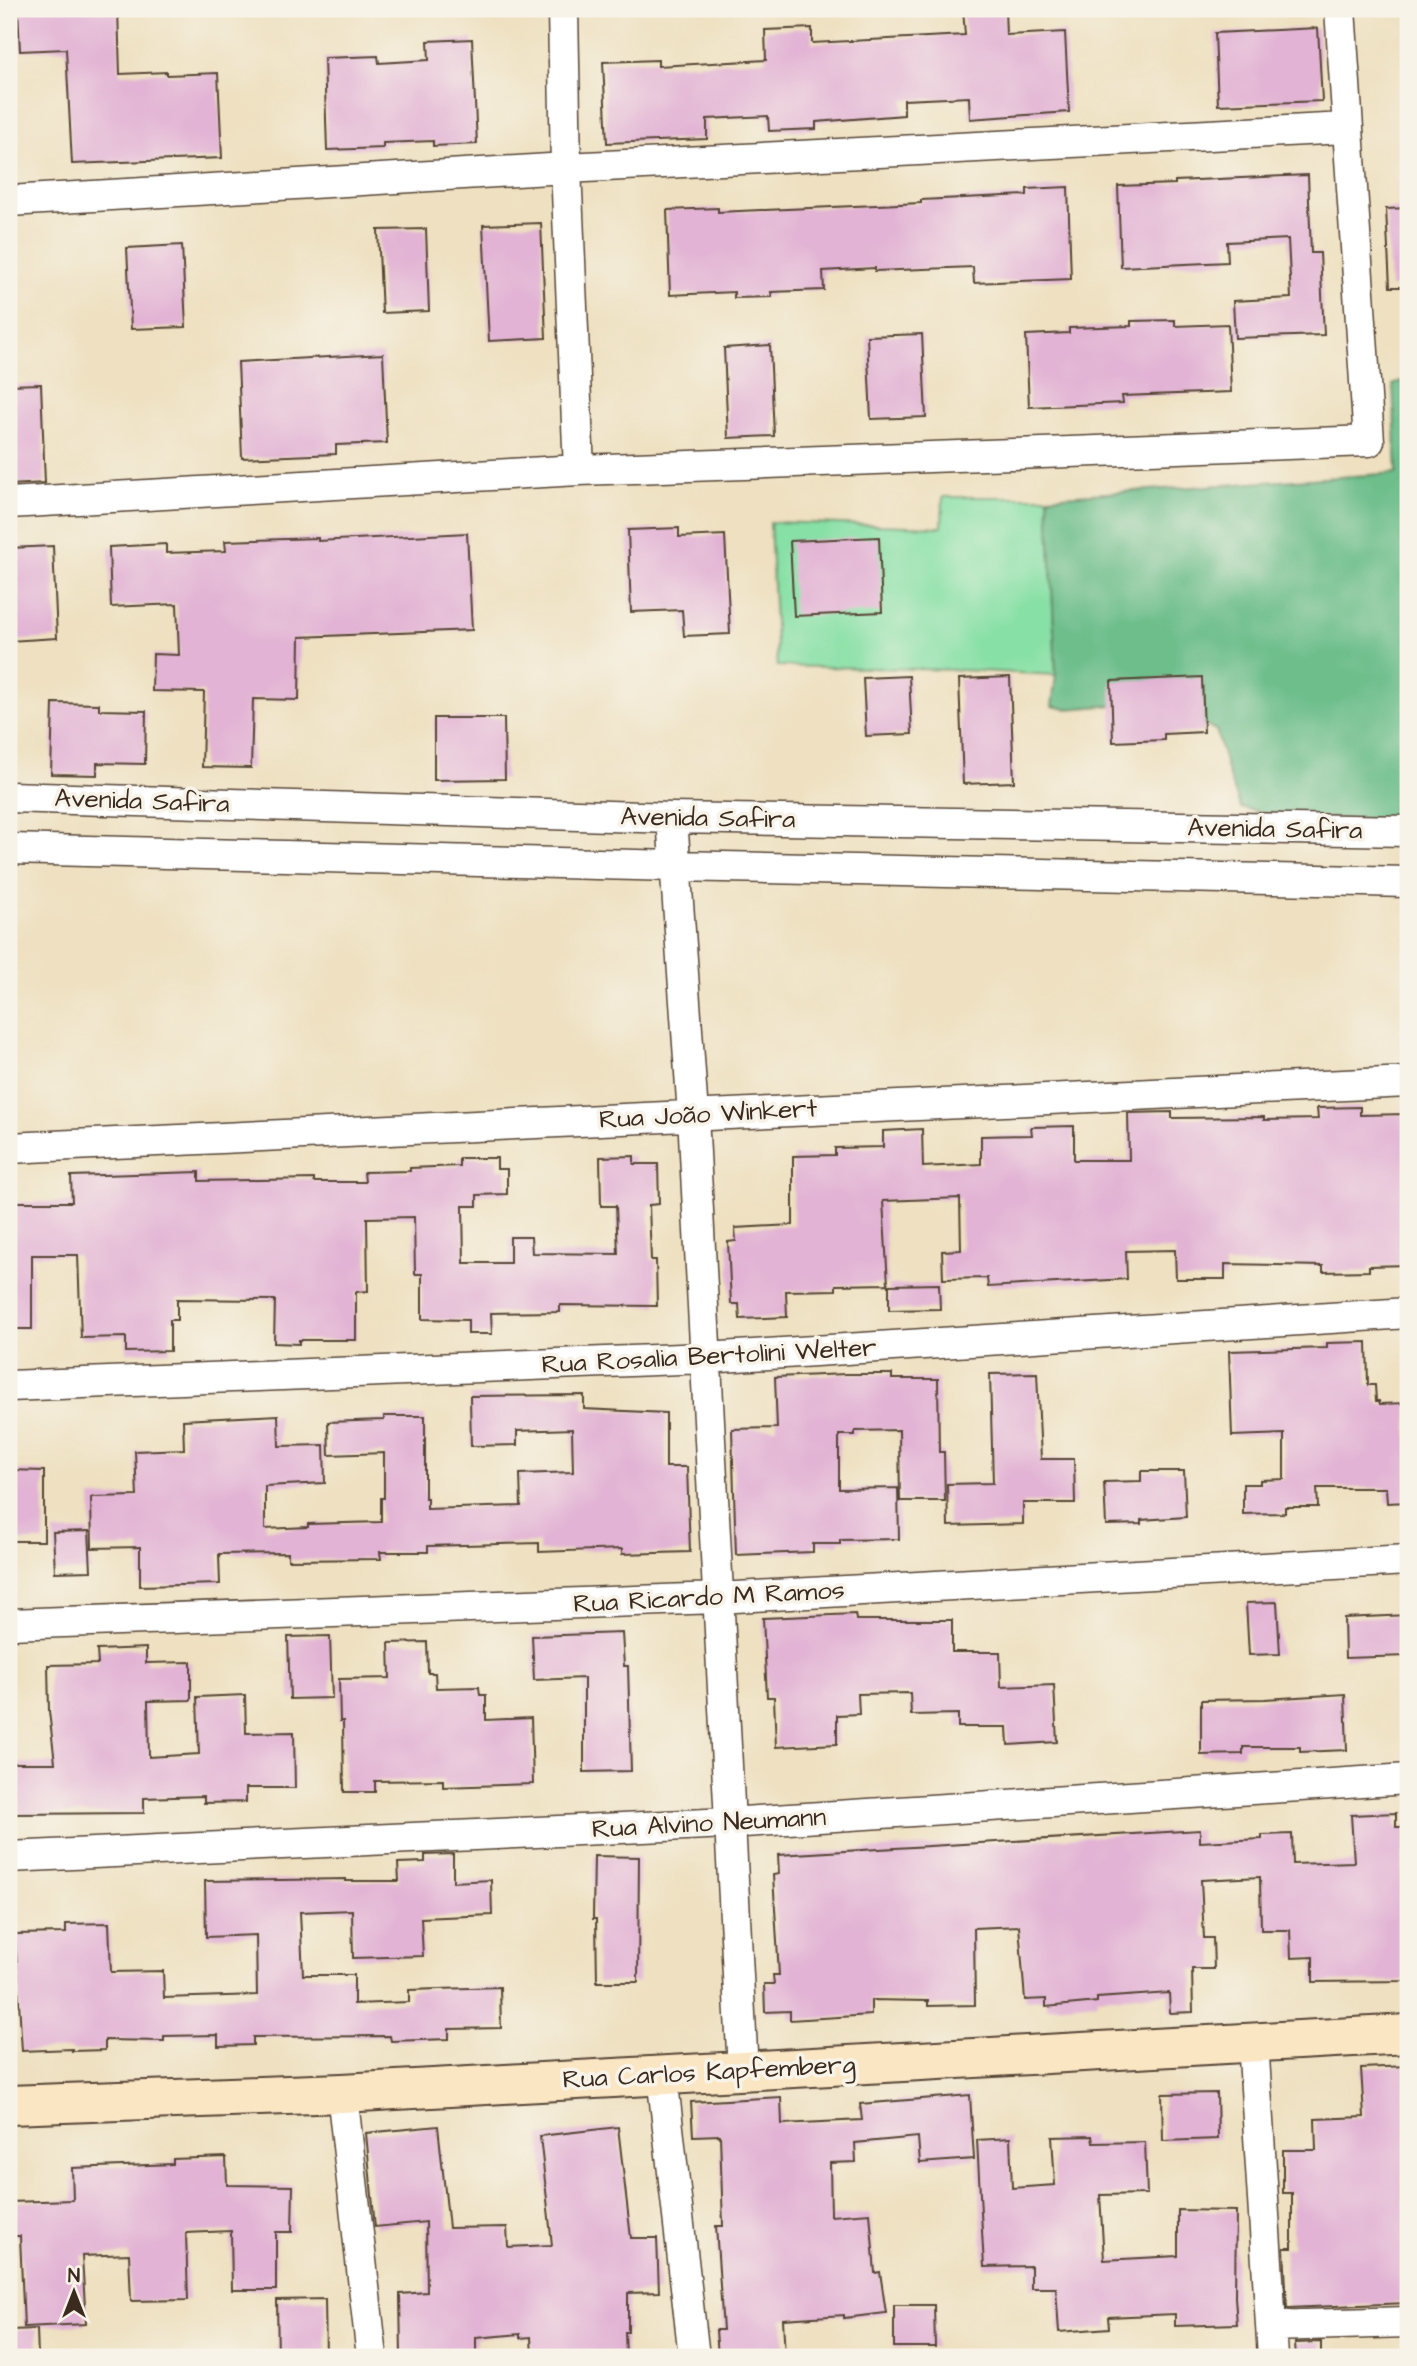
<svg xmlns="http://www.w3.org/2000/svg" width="1417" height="2366" font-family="'Architects Daughter',sans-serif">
<rect width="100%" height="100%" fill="#f7f3e8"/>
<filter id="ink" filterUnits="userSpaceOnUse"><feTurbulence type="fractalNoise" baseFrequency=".0143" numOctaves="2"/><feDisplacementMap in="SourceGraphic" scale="14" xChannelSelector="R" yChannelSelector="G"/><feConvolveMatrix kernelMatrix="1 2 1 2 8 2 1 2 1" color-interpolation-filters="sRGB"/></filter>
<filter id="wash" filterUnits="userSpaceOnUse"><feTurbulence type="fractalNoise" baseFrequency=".00686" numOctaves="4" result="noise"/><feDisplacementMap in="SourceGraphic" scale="28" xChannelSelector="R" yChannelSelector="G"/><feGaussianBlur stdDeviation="1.57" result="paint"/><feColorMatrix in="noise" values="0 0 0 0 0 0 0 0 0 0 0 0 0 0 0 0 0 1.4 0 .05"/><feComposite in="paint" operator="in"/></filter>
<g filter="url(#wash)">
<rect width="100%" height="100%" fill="#eee0c0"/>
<path fill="#87e0a6" stroke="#618562" stroke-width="2" d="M943,497H1048L1056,675L960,670L777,666L770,522L942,527Z"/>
<path fill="#6dbe8b" stroke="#547454" stroke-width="2" d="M1408,379V814L1393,820L1292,817L1241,808L1229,777L1216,730L1168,708L1117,705L1066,709L1052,706L1056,675L1048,497L1397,473L1393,385Z"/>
<g id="blocks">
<path fill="#e2b3d4" d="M18,9H118L120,74L167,72V75L218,73L222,158L72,164L66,49L20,51Z
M963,9H1005L1006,35L1065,32L1069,112L970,119L969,97L904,100V115L816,122V129L769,131L768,116L707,119V139L607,143L603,62L658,60V66L766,60L765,30L812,28V43L965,35Z
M1318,28L1322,101L1218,105L1215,33Z
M472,39L477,144L433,146V141L383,143V148L327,150L324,58L378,56L379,63L429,60L428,41Z
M1308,175L1311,253H1320L1324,335L1235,338L1233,301L1291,298L1288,239L1227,242L1228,262L1121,267L1118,186L1175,184V181Z
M1068,187L1071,279L974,283L973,267L875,271V268L823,271L824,290L771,292L772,297L734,298V292L670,295L667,210L718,208V212L921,203V200L1027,195V189Z
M1408,208V287H1390L1386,209Z
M541,223L546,338L489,341L483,225Z
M426,229L429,311L382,313L378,230Z
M182,245L186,327L131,329L127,248Z
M1175,320V326L1228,324L1231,392L1122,396L1123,403L1029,407L1026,335L1069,333V328L1131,326V321Z
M922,334L926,417L871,419L867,336Z
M770,345L774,436L728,438L724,348Z
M383,354L387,443L336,445V454L242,458L238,362Z
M41,384L45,483L9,485V385Z
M679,528V537L725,535L730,634L684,636L682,610L631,612L628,530Z
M467,533L472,630L300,637L299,700L253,699L251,768L202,767L204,692L152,691L153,654L179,655L177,604L111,607L109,547L166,544V553L226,551L225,541L318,538V541Z
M879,537L882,612L794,616L790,541Z
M53,546L57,638L9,641V548Z
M909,676L912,734L866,736L863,678Z
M1010,677L1014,782L963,784L959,679Z
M1202,677L1204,732L1164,734V740L1113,742L1111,681Z
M53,703L99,704V710L146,711L145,764L97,763V775L51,774Z
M434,718H504L505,779L434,780Z
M1360,1107V1115L1407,1114L1408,1265L1369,1266V1271L1323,1272V1266L1225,1264V1279H1176L1175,1250L1126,1251L1127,1279L988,1287L987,1278L943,1279L942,1251L961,1250L960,1198L883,1201L888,1284L836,1285V1290L786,1291L787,1317L740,1319L739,1304H731L728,1242L736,1241L735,1228L793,1225V1156L835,1155V1148L883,1147V1131L922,1129L923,1167L981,1164V1136L1032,1135L1031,1127L1074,1126V1160H1129L1128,1113L1172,1112V1118L1264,1117V1120L1318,1119L1317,1108Z
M634,1156V1164H658L659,1204L649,1205L651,1260H656L657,1306L560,1305V1312L491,1313L492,1334H468V1320L422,1319V1274H415L414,1217L367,1218L368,1291L356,1292V1340H299V1344L274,1343L275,1300L177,1299V1320H170V1351L126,1352V1337L81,1338L78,1255H32V1329H9V1202H72L71,1176L199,1172V1181L314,1179V1182H365L364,1172L410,1171V1168L459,1166V1158H497V1169H507V1194L477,1195V1206H463L464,1263H510V1237H531L532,1253L618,1254L616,1206H601L600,1157Z
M939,1284L940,1309L889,1310V1285Z
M1367,1342L1368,1385H1375L1376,1401H1379L1380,1404L1408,1403V1502L1387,1503L1386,1488H1317L1318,1507H1285V1513L1243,1514V1484H1260V1480L1284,1479V1434L1232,1436L1229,1351L1327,1348V1343Z
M1037,1373L1041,1459H1074L1075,1503H1023V1524L948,1526L947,1484L993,1483L990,1374Z
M846,1374H892V1379H938L939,1452H944L945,1501H900L899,1430L855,1431V1435H839V1489L898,1488L899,1539L840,1540V1544H813V1552L736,1555L732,1429L777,1428L775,1377Z
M584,1395V1409L666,1413V1467H687L690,1552L622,1554V1549L539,1552V1543L428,1546V1552H380L381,1559L288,1560V1553L219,1554L220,1584L140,1586V1547L92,1548L91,1497L137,1496L135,1451L184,1449L183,1420L278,1415L279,1446L324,1445L325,1483L265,1486V1529L308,1527V1524L381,1522V1498H384V1453L329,1455L328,1422L384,1420V1416H425V1498H427V1509L521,1506L520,1474L573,1472L572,1429L517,1431V1445L471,1446L470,1396Z
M9,1470L44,1471V1541H9Z
M1141,1471H1184L1186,1517L1141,1520V1524L1106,1525L1104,1482L1141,1481Z
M89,1531L91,1571L55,1572L53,1532Z
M1277,1602L1280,1654L1249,1655L1246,1603Z
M855,1614L856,1620H952V1652H1000L1001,1687L1054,1685L1057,1742L1008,1745L1007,1727H958V1714L911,1715L910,1693L858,1694L859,1714L837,1715V1744L776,1747L774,1697H767L763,1618Z
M1408,1615V1656L1345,1658L1344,1618Z
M622,1633L624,1666H628L631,1771L584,1772V1678L534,1680L532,1636Z
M330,1636L332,1698L290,1699L288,1637Z
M427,1642L428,1673H435L436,1688L479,1687L480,1695H486V1720L531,1718L533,1784L443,1787V1780L375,1781V1792H344L343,1721H340L339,1679L390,1678L389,1643Z
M146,1648V1663L191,1662V1700L148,1701L149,1757L199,1754L197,1697L245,1695L246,1733L294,1732L295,1788H246V1802L204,1803V1796L144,1798V1813L12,1814V1763H55L49,1711L48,1665L98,1664L97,1650Z
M1345,1694L1347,1750L1300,1752V1747H1243V1754L1201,1755V1700L1265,1699Z
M1396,1813V1827H1408V1853H1403L1405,1981L1313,1982V1957L1291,1958L1290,1930H1261L1260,1877L1201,1880L1204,1938H1213L1214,1969H1192L1193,2012L1170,2013L1169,1993L1097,1998V2002L1046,2007V1999L1025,2000L1019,1926L974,1928L975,2005L928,2006V2001L871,2000V2015L790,2020V2011L765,2012L764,1984H774L773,1975H779L773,1875L779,1874L778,1855L1200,1830V1842L1262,1839V1835L1292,1834L1293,1864L1354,1862L1351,1815Z
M453,1854V1882L491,1880L492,1915L421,1918L423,1956L353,1958L352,1910L300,1912L303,1975H354V2004L409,2002V1990L500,1987L501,2028L449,2029V2039L391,2041L390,2036L253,2037V2045L218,2046V2035L164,2036V2041L105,2040V2050L72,2051V2049L22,2051L15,1934L66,1933V1924L109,1923L111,1972L163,1971L164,1998L257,1995L256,1935L206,1937L205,1881L346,1879V1881H399L398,1863L425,1862V1855Z
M594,1856L639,1857L638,1982H597L596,1919H593Z
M1408,2066V2303L1287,2308L1284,2248H1292V2193H1283V2150H1316L1315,2119L1364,2117L1361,2068Z
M1217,2093L1218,2139L1163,2141L1162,2094Z
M970,2095L974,2159L920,2163L918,2137L855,2143L856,2162L830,2163L831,2216L870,2213L875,2273L880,2272L886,2313L844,2318V2315L783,2319L785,2357H739V2354L718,2356L716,2330H723L716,2226H723L720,2135L693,2136L691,2102L781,2097L782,2124L862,2120L860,2104Z
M438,2126L449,2228L507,2227L508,2247L552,2245L540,2136L618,2127L631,2238H657L659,2292L628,2293V2332H625L626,2357H532L531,2337L520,2338V2334L476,2338V2357H401L400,2294L427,2292L426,2222L375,2227L366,2133Z
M1092,2136L1093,2143L1145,2142L1147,2194L1100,2195L1104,2260L1178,2256V2210L1236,2211L1235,2297L1237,2324L1175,2326V2314L1108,2317L1109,2328L1059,2332L1056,2288H1031V2266L984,2267L977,2140L1010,2138L1012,2188L1055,2185L1052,2137Z
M226,2157L227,2185L293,2186L292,2232H276V2290H232L231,2231L186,2233L188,2300L131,2301L129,2254L82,2256L86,2324L24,2327L20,2236H9V2202L73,2200L72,2168L173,2164V2159Z
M325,2299L326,2357H278L277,2300Z
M894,2305H934L935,2347H894Z
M37,2329L38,2357H9V2330Z
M1321,2342V2357H1296L1295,2343Z"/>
</g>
</g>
<g filter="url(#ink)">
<use href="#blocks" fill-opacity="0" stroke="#564536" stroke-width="2"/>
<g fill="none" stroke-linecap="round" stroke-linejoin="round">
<g stroke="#564536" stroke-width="33">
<path id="street" d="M563,9L566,168L579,470
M9,201L566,168L1346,128
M9,503L579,470L1369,441L1340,9
M9,797L672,818L1408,831
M672,818L693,1115L743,2071
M9,849L675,866L1408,882
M9,1148L1408,1082
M9,1386L705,1358L1408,1313
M9,1624L717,1598L1408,1560
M9,1857L728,1823L1408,1779
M1253,2041L1273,2357
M662,2075L694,2357
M342,2093L372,2357
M1271,2326L1408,2322"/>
</g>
<g stroke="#564536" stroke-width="42">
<path id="secondary" d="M9,2105L342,2093L1408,2034"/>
</g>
<use href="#street" stroke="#fff" stroke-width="30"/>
<use href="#secondary" stroke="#fbe6c4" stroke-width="38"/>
</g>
</g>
<g text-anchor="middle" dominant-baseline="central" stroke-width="7" stroke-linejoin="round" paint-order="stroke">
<g font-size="26" fill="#3b2a1e" stroke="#f7f3e8">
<text transform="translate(142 801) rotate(2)">Avenida Safira</text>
<text transform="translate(708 818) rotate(1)">Avenida Safira</text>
<text transform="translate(1275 829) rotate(1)">Avenida Safira</text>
<text transform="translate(708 1114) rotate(-3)">Rua João Winkert</text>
<text transform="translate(709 1356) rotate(-3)">Rua Rosalia Bertolini Welter</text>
<text transform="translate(709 1597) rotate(-3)">Rua Ricardo M Ramos</text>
<text transform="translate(709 1823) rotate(-3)">Rua Alvino Neumann</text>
<text transform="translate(709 2072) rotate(-3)">Rua Carlos Kapfemberg</text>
</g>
</g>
<rect width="1417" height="2366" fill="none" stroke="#f7f3e8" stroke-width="35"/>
<g transform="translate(74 2292)" stroke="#f7f3e8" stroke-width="5" paint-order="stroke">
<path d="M0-5L12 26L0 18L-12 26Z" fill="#3b2a1e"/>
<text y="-10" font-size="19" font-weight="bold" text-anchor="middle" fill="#3b2a1e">N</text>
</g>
</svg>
